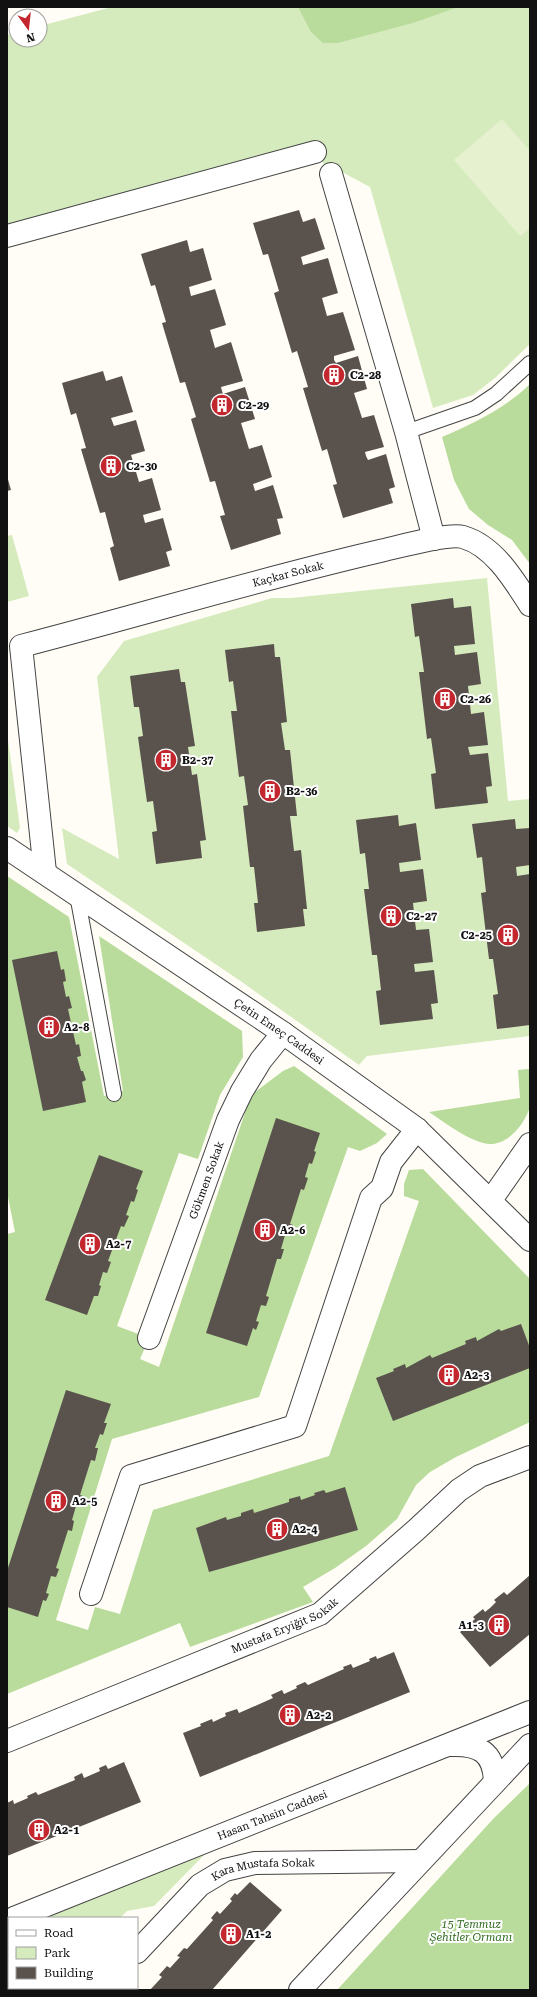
<svg xmlns="http://www.w3.org/2000/svg" width="537" height="1997" font-family="'Roboto Serif',serif">
<rect width="100%" height="100%" fill="#fffdf5"/>
<path fill="#d5ebbd" d="M112,7H530V344L495,378L473,395L433,408L370,187L342,172L331,174L315,152L7,236V35L16,32V40H40V26Z
M12,535L29,596L7,602V536Z
M487,578L508,801L530,799V1036L367,1056L359,1065L239,980L67,864L62,828L119,859L97,677L124,641L272,598H291Z
M7,732L20,828L17,833L7,826Z
M207,1852L154,1906L127,1911L120,1918H43Z
M9,1931V1988H53L51,1990H7V1932Z"/>
<path fill="#b9dc9c" d="M298,7H458L416,22L338,43H323L311,32Z
M530,384V564L512,540L488,525L469,509L454,480L442,437C475,423 504,409 530,384Z
M7,876L69,917L104,1096L123,1091L99,936L242,1031L243,1057L220,1095L198,1159L179,1153L117,1326L149,1338L140,1359L159,1367L251,1095L283,1071L294,1066L387,1134L377,1143L360,1151L348,1147L259,1397L112,1439L56,1620L88,1630L95,1607L120,1614L153,1510L329,1456L419,1201L404,1196V1184L409,1170L423,1169L530,1279V1422L456,1457L430,1472L416,1485L397,1519L366,1546L335,1568L303,1587L313,1602L190,1647L180,1623L7,1694V1234L15,1232L7,1192Z
M528,1069L530,1070C530,1081 533,1097 530,1107C524,1125 508,1145 489,1144C470,1142 444,1122 429,1112L520,1098L518,1070Z
M530,1783V1990H337L494,1818Z"/>
<path fill="#e6f2cf" d="M502,119L530,151V228L520,236L454,160Z"/>
<path fill="#5a524d" d="M299,210L303,222L315,218L325,249L301,257L303,265L328,258L338,293L322,298L327,316L343,312L355,350L334,356V360L336,363L358,356L367,389L354,393L362,418L374,415L384,447L365,452L366,456L368,460L386,454L395,487L389,489L393,503L343,518L333,485L337,484L327,449L322,451L303,388L308,387L297,351L292,353L274,293L279,291L268,254L263,255L253,223Z
M187,240L190,252L203,248L212,280L189,287L191,296L215,289L226,325L210,330L215,348L231,342L243,381L221,387L222,391L223,394L245,387L255,419L241,423L249,449L262,445L272,477L253,484L255,491L273,485L283,518L277,519L281,534L231,550L220,516L225,515L215,481L210,482L191,419L196,417L185,382L180,383L162,323L166,322L155,285L151,286L141,254Z
M103,371L106,381L122,376L133,412L111,418L114,426L136,420L145,451L131,455L139,482L152,478L161,510L143,515L145,523L163,518L172,550L166,552L170,566L119,581L110,548L114,546L105,512L100,513L81,449L86,448L76,413L71,415L62,383Z
M7,476L11,490L7,491Z
M453,598L454,608L471,606L475,644L454,646L455,655L477,652L481,684L468,686L471,714L484,712L488,745L468,747L470,755L488,753L492,786L486,787L488,803L435,809L431,774L436,773L431,738L427,739L419,672H424L419,636L415,637L411,604Z
M274,644L275,657H280L287,722L281,723L285,750H290L297,816H290L294,851L301,850L307,909H303L305,926L257,932L254,903H258L254,867H250L243,806L248,805L244,776L239,777L231,711H237L233,681L229,682L225,650Z
M179,669L181,682H185L195,746L188,747L192,775L197,774L206,840L200,841L202,858L156,864L152,832L157,831L153,801L147,802L138,737L143,736L139,707H134L130,676Z
M398,815L399,826L416,823L421,860L399,863L400,872L423,869L427,901L413,903L416,930L429,929L433,962L414,964L415,972L434,970L438,1003L431,1004L433,1019L380,1025L376,991L381,990L377,955H372L364,889H369L365,853L360,854L356,820Z
M515,819L516,829L530,828V865L516,867L517,876L530,874V1025L497,1029L493,995L498,994L493,959H489L481,893L486,892L482,857L477,858L472,824Z
M57,951L61,970L64,969L66,981L63,982L66,997L69,996L72,1008L68,1009L76,1045L79,1044L81,1056L77,1057L81,1071H83L86,1080L82,1082L86,1102L43,1111L12,960Z
M276,1118L320,1133L314,1151L316,1152L312,1164L309,1163L305,1177L308,1178L304,1190L301,1189L290,1224L293,1225L289,1236L285,1235L281,1249H284L281,1259H277L266,1296L269,1297L266,1306L261,1305L256,1321L259,1322L256,1330L253,1328L247,1346L206,1333Z
M99,1155L143,1171L136,1189L138,1190L134,1202L131,1201L126,1215L129,1216L124,1227L121,1226L108,1261L111,1262L107,1273L103,1272L99,1285L101,1286L98,1296H94L87,1315L45,1300Z
M521,1324L530,1348V1368L393,1421L376,1378L394,1371L393,1369L405,1364L406,1368L430,1355L432,1358L466,1344L465,1341L476,1337L477,1341L499,1329L501,1331Z
M66,1390L111,1404L104,1423H107L103,1435L100,1434L95,1448H98L95,1461L91,1460L80,1495L83,1496L80,1507L76,1506L72,1520L74,1521L72,1531L68,1530L56,1568L59,1569L56,1577L51,1576L46,1593L49,1594L46,1601L43,1600L38,1617L7,1607V1571Z
M345,1487L358,1530L209,1572L196,1528L226,1517L227,1520L241,1516V1513L253,1509L254,1513L289,1502V1499L300,1496L301,1500L315,1495L314,1493L324,1490L326,1493Z
M530,1575V1634L490,1667L460,1632L475,1619L473,1617L483,1609L485,1612L490,1608L496,1602L494,1600L504,1592L507,1595Z
M394,1652L410,1692L200,1777L183,1733L201,1726L200,1724L212,1719L213,1722L226,1716L225,1713L237,1709L239,1713L273,1698L271,1695L282,1690L284,1694L297,1688L296,1686L305,1682L308,1685L344,1669L343,1667L351,1664L353,1668L370,1661L369,1659L376,1656L377,1659Z
M124,1762L141,1802L7,1856V1803L13,1800L14,1804L28,1798L27,1796L36,1792L38,1795L75,1780L74,1777L82,1773L84,1778L100,1771L99,1768L106,1765L108,1769Z
M250,1882L282,1910L212,1990H150L162,1977L159,1975L167,1966L170,1968L180,1957L177,1956L184,1948L187,1949L213,1920L211,1918L217,1911L220,1914L232,1901L230,1899L235,1893L237,1895Z"/>
<g fill="none" stroke-linecap="round" stroke-linejoin="round">
<g stroke="#444" stroke-width="16">
<path id="service" d="M406,432L475,408L496,394L530,363
M77,895L114,1094"/>
</g>
<g stroke="#444" stroke-width="24">
<g id="minor">
<path d="M331,174L406,432L434,539"/>
<path d="M7,236L315,152"/>
<path id="s1" d="M45,872L21,646C141,615 259,579 380,551C398,547 448,533 463,537C494,546 514,580 530,605"/>
<path d="M491,1200L530,1144"/>
<path id="s2" d="M149,1338L228,1120L242,1091L261,1060L283,1033"/>
<path d="M91,1594L131,1476L295,1426L371,1198L382,1188L391,1162L417,1129"/>
<path id="s3" d="M7,1741L320,1614L416,1530L459,1490L480,1476L530,1457"/>
<path d="M451,1745C479,1744 494,1752 495,1782"/>
<path id="s4" d="M14,1918L530,1712"/>
<path id="s5" d="M137,1952L200,1885L225,1870L255,1863L420,1861"/>
<path d="M101,1990L103,1988"/>
</g>
</g>
<g stroke="#444" stroke-width="24">
<g id="tertiary">
<path id="s6" d="M7,848L283,1033L417,1129L530,1240"/>
<path d="M300,1990L530,1745"/>
</g>
</g>
<use href="#service" stroke="#fff" stroke-width="14"/>
<use href="#minor" stroke="#fff" stroke-width="22"/>
<use href="#tertiary" stroke="#fff" stroke-width="22"/>
</g>
<defs>
<g id="building-disc" transform="scale(1.15)"><circle r="9.5" fill="#c4262e" stroke="#fff"/><path d="M-4-6H4V6H1V3H-1V6H-4ZM-2.5-4.3h1.7v1.8h-1.7ZM.8-4.3h1.7v1.8H.8ZM-2.5-1h1.7V.8h-1.7ZM.8-1h1.7V.8H.8Z" fill="#fff"/></g>
</defs>
<g fill-rule="evenodd">
<use href="#building-disc" x="334" y="375"/>
<use href="#building-disc" x="222" y="405"/>
<use href="#building-disc" x="111" y="466"/>
<use href="#building-disc" x="445" y="699"/>
<use href="#building-disc" x="166" y="760"/>
<use href="#building-disc" x="270" y="791"/>
<use href="#building-disc" x="391" y="916"/>
<use href="#building-disc" x="508" y="935"/>
<use href="#building-disc" x="49" y="1027"/>
<use href="#building-disc" x="265" y="1230"/>
<use href="#building-disc" x="90" y="1244"/>
<use href="#building-disc" x="449" y="1375"/>
<use href="#building-disc" x="56" y="1501"/>
<use href="#building-disc" x="277" y="1529"/>
<use href="#building-disc" x="499" y="1625"/>
<use href="#building-disc" x="290" y="1715"/>
<use href="#building-disc" x="39" y="1830"/>
<use href="#building-disc" x="231" y="1934"/>
</g>
<g text-anchor="middle" dominant-baseline="central" stroke-width="4" stroke-linejoin="round" paint-order="stroke">
<g font-size="11" font-weight="bold" fill="#111" stroke="#fff" text-anchor="start">
<text x="350" y="375">C2-28</text>
<text x="238" y="405">C2-29</text>
<text x="126" y="466">C2-30</text>
<text x="460" y="699">C2-26</text>
<text x="182" y="760">B2-37</text>
<text x="286" y="791">B2-36</text>
<text x="406" y="916">C2-27</text>
<text x="492" y="935" text-anchor="end">C2-25</text>
<text x="64" y="1027">A2-8</text>
<text x="280" y="1230">A2-6</text>
<text x="106" y="1244">A2-7</text>
<text x="464" y="1375">A2-3</text>
<text x="72" y="1501">A2-5</text>
<text x="292" y="1529">A2-4</text>
<text x="484" y="1625" text-anchor="end">A1-3</text>
<text x="306" y="1715">A2-2</text>
<text x="54" y="1830">A2-1</text>
<text x="246" y="1934">A1-2</text>
</g>
<g font-size="11" fill="#111" stroke="#fff">
<text stroke="none"><textPath href="#s1" startOffset="504">Kaçkar Sokak</textPath></text>
<text stroke="none"><textPath href="#s6" startOffset="328">Çetin Emeç Caddesi</textPath></text>
<text stroke="none"><textPath href="#s2" startOffset="168">Gökmen Sokak</textPath></text>
<text stroke="none"><textPath href="#s3" startOffset="301">Mustafa Eryiğit Sokak</textPath></text>
<text stroke="none"><textPath href="#s4" startOffset="278">Hasan Tahsin Caddesi</textPath></text>
<text stroke="none"><textPath href="#s5" startOffset="159">Kara Mustafa Sokak</textPath></text>
</g>
<g font-size="11" font-style="italic" fill="#2f6b1f" stroke="#fff">
<text x="471" y="1924">15 Temmuz<tspan x="471" dy="13">Şehitler Ormanı</tspan></text>
</g>
</g>
<rect width="537" height="1997" fill="none" stroke="#111111" stroke-width="16"/>
<rect x="8" y="1917" width="130" height="72" fill="#ffffff" stroke="#a0a0a0"/>
<rect x="16" y="1930" width="20" height="6" fill="#ffffff" stroke="#a0a0a0"/>
<text x="44" y="1937" font-size="12" fill="#111111">Road</text>
<rect x="16" y="1947" width="20" height="12" fill="#d5ebbd" stroke="#a0a0a0"/>
<text x="44" y="1957" font-size="12" fill="#111111">Park</text>
<rect x="16" y="1967" width="20" height="12" fill="#5a524d" stroke="#a0a0a0"/>
<text x="44" y="1977" font-size="12" fill="#111111">Building</text>
<g transform="translate(28 28) rotate(165)"><circle r="19" fill="#ffffff" stroke="#a0a0a0"/>
<path d="M0-3L7 15L0 10L-7 15Z" fill="#c4262e"/>
<text y="-6" font-size="11" font-weight="bold" text-anchor="middle" fill="#111111">N</text>
</g>
</svg>
